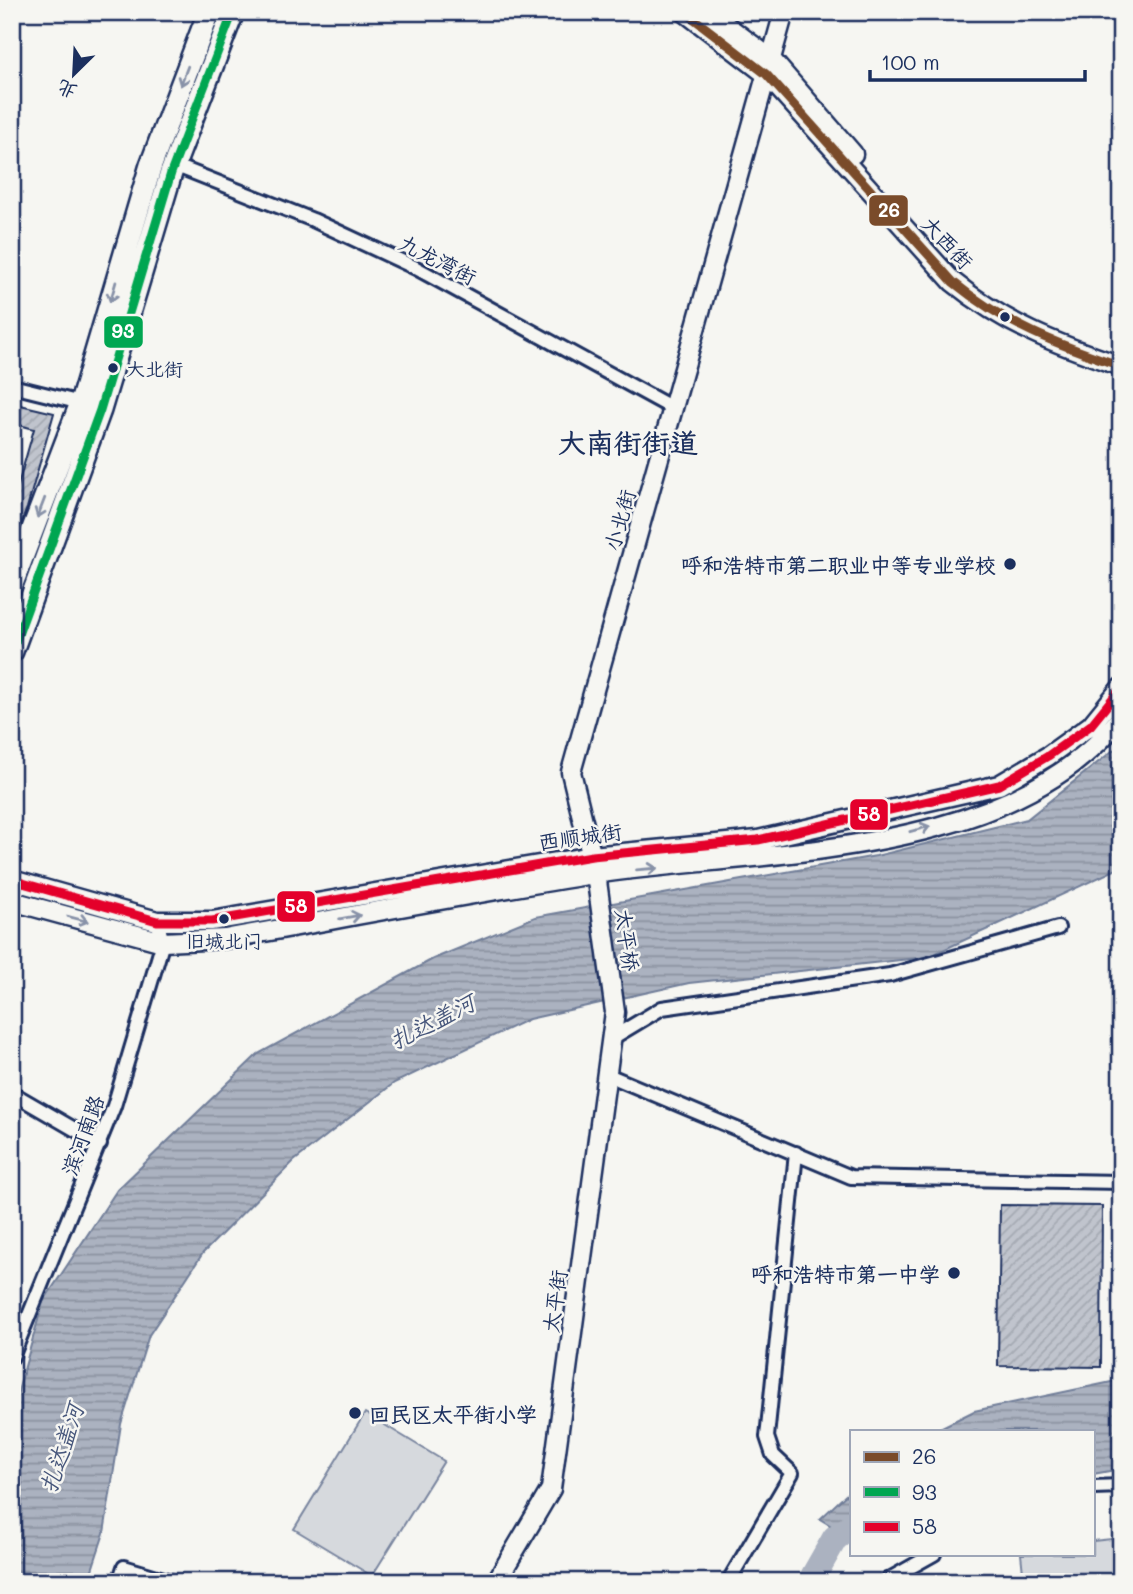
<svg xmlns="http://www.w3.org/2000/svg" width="1133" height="1594" font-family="Mali,'LXGW WenKai TC',sans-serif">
<defs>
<pattern id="water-rules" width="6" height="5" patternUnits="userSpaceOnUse" patternTransform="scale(1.75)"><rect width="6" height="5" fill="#abb2c0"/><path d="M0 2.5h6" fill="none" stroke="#8a919f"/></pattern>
<pattern id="building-hatch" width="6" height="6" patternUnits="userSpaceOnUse" patternTransform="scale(1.75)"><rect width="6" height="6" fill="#c0c4cd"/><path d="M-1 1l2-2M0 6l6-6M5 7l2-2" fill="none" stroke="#a4a9b2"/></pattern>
</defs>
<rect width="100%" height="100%" fill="#f6f6f2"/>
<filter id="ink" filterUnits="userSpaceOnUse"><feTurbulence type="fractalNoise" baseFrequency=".0143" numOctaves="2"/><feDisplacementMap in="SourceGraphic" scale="14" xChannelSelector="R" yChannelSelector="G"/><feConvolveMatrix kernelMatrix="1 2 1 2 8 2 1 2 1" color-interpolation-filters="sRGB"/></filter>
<g filter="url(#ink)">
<path fill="#d6d9dd" stroke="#78849e" stroke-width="2" d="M365,1413L444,1461L372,1576L294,1529Z
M1121,1538V1582H1024L1021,1554H1093V1541Z"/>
<path fill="url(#water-rules)" stroke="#717e99" stroke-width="2" d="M1121,744V865L1115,870L928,957L689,983L529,1019L394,1083L294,1161L203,1253L149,1335L121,1424L104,1533L88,1582H12V1413L43,1302L117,1190L258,1054L433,959L535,917L876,856L1027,819Z
M1121,1380V1469L1093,1474V1431H934L974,1411Z
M851,1490V1538L820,1519Z"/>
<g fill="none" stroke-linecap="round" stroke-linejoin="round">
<path stroke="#abb2c0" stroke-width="26" d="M810,1582L835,1538L851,1527"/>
</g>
<path fill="url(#building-hatch)" stroke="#1b2f5e" stroke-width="2" d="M12,403L54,413L27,508L12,546V506L34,429L12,423Z
M1000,1205L1102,1206L1101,1367L998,1366Z"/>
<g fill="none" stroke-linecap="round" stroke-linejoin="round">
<g stroke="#1b2f5e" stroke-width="18">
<path id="street" d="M174,165L313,220L416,268L674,409
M12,386L81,403
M612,1038L662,1008L890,975L1058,928
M608,1075L851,1177L1121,1182
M12,1093L100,1144
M12,1357L114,1106L163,942L157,921
M1093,1487L1121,1486
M119,1582L124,1567L174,1582
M728,1582L792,1473L773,1455L767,1437L796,1153
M884,1582L934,1554"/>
</g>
<g stroke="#1b2f5e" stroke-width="23">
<path id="secondary" d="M685,12L766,74L953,282C1006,325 1056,344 1121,366
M708,12L770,58L853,154
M12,880L157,921H212L592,856L758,840L999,785L1048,756L1091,725L1121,688
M12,901L163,942L225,939C348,917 471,893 594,874C760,849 1007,862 1121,717
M496,1582L551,1489L615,1012L596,874L571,772L784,12"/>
</g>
<g stroke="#1b2f5e" stroke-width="26">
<path id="highway" d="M12,584L81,403L151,165L209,12
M12,651L100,410L171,173L233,12"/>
</g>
<use href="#street" stroke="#f6f6f2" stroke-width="12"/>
<use href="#secondary" stroke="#f6f6f2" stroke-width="18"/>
<use href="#highway" stroke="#f6f6f2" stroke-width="21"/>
<g stroke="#f6f6f2" stroke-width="14">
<path id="bus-1" d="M685,12L766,74L953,282C1006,325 1056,344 1121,366"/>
</g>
<g stroke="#f6f6f2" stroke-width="14">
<path id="bus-2" d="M12,651L100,410L171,173L233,12"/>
</g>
<g stroke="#f6f6f2" stroke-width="14">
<path id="bus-3" d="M12,880L157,921H212L592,856L758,840L999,785L1048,756L1091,725L1121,688"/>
</g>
<use href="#bus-1" stroke="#7a4b2a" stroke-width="9"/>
<use href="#bus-2" stroke="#00a651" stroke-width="9"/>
<use href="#bus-3" stroke="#e4002b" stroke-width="9"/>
</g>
<defs><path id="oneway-shaft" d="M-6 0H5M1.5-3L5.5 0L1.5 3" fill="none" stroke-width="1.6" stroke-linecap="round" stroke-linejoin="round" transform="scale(1.75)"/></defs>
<g stroke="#8892a8">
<use href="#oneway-shaft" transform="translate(184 76) rotate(111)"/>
<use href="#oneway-shaft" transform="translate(113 292) rotate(106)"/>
<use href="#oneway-shaft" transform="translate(41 508) rotate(111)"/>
<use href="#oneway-shaft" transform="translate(920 829) rotate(-15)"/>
<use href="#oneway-shaft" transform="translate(647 869) rotate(-5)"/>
<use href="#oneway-shaft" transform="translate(350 917) rotate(-10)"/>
<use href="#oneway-shaft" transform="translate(78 919) rotate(15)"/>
</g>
</g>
<g fill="#1b2f5e" stroke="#f6f6f2" stroke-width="2.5">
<circle cx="1005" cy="317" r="6"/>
<circle cx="113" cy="368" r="6"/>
<circle cx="1010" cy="564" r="7"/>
<circle cx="224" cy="919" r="6"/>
<circle cx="954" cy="1273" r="7"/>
<circle cx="355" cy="1413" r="7"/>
</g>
<g text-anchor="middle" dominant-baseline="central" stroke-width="5" stroke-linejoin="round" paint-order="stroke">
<g font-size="19" fill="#1b2f5e" stroke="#f6f6f2" text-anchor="start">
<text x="126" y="368">大北街</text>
<text x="224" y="940" text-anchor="middle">旧城北门</text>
</g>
<g font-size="21" fill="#1b2f5e" stroke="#f6f6f2">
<text transform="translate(948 242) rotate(47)">大西街</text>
<text transform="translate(438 259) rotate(27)">九龙湾街</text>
<text transform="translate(619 520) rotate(-74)">小北街</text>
<text transform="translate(580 836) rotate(-8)">西顺城街</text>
<text transform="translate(628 940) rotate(82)">太平桥</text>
<text transform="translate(82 1135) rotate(-70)">滨河南路</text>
<text transform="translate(554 1301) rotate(-82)">太平街</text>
</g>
<g font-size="21" font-weight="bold" fill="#1b2f5e" stroke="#f6f6f2" text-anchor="end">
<text x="996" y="564">呼和浩特市第二职业中等专业学校</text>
<text x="940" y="1273">呼和浩特市第一中学</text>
<text x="369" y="1413" text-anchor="start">回民区太平街小学</text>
</g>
<g font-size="23" font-style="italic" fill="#46567b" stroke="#f6f6f2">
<text transform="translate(432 1021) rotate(-27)">扎达盖河</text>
<text transform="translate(61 1448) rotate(-72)">扎达盖河</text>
</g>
<g font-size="28" font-weight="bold" fill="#1b2f5e" stroke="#f6f6f2">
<text x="628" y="442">大南街街道</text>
</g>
</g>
<g stroke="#f6f6f2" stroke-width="2.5">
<rect x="868" y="194" width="41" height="33" rx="7" fill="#7a4b2a"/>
<rect x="103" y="315" width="41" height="34" rx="7" fill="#00a651"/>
<rect x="849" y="798" width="40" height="33" rx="7" fill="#e4002b"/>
<rect x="276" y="890" width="40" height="33" rx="7" fill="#e4002b"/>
</g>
<g font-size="19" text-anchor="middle" font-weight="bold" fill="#fff">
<text x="889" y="217">26</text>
<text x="123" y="338">93</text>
<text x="869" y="821">58</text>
<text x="296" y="913">58</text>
</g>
<rect width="1133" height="1594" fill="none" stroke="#f6f6f2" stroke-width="42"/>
<rect x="21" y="21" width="1091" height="1552" fill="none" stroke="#1b2f5e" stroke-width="2.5" filter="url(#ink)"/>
<rect x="850" y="1430" width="245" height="126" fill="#f6f6f2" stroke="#9ea6b7" stroke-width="2"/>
<rect x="864" y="1452" width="35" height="10" fill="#7a4b2a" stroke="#9ea6b7" stroke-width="2"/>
<text x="912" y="1464" font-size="21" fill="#1b2f5e">26</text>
<rect x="864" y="1487" width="35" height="10" fill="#00a651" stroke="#9ea6b7" stroke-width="2"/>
<text x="912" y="1500" font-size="21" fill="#1b2f5e">93</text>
<rect x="864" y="1522" width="35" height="10" fill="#e4002b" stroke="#9ea6b7" stroke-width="2"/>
<text x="912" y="1534" font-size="21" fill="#1b2f5e">58</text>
<g transform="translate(74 74) rotate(204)" stroke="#f6f6f2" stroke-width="5" paint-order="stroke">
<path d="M0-5L12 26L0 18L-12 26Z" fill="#1b2f5e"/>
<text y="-10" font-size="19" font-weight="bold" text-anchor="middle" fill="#1b2f5e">北</text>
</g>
<path d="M870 70v10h215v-10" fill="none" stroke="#1b2f5e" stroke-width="3.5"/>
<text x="881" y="70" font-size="21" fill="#1b2f5e" stroke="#f6f6f2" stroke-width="5" paint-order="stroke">100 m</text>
</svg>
